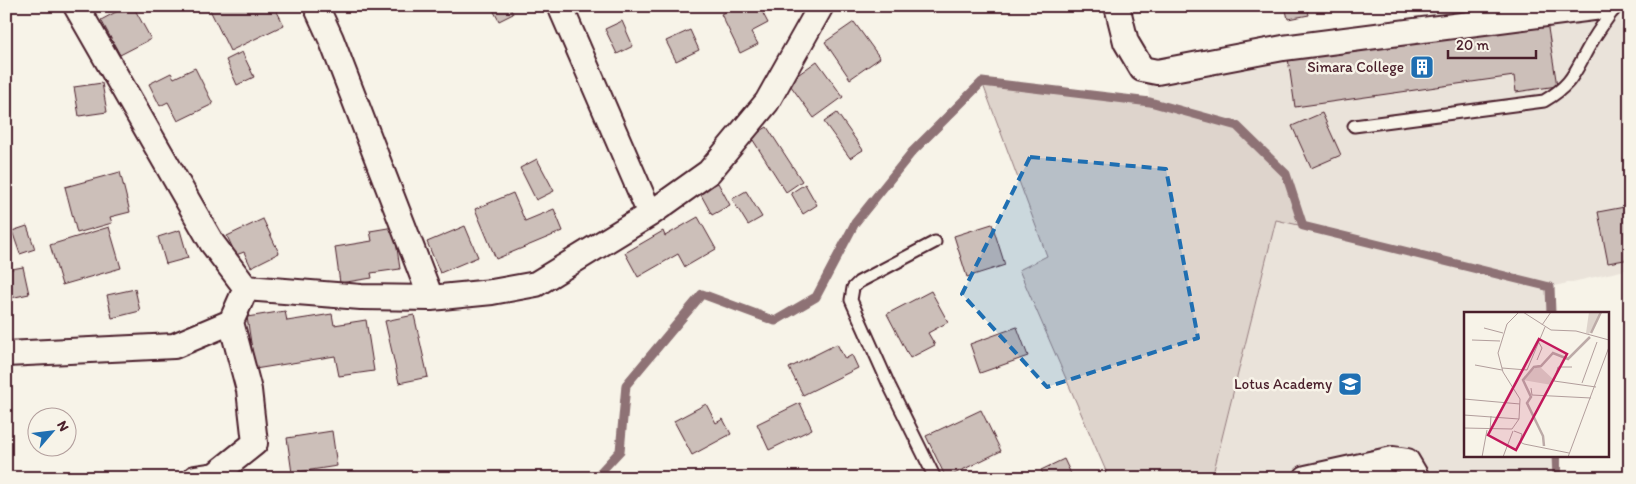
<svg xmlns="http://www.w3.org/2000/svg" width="1636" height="484" font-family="Itim,sans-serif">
<rect width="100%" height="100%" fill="#f7f3e8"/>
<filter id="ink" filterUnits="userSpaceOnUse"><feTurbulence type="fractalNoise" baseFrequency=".02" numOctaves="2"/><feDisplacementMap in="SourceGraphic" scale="10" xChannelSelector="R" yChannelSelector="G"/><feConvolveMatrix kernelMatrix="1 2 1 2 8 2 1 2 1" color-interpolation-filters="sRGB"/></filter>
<g filter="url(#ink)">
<path fill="#eae3da" d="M1618,8L1630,71V269L1550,287L1551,313H1465V455H1556L1557,478H1425L1416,463L1314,478H1212L1276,220L1302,225L1237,126L1150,102L1145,69Z"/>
<path fill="#ded4cc" stroke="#947a7c" d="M982,82L1150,102L1237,126L1286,174L1303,226L1276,220L1212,478H1109L1019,270L1047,256Z"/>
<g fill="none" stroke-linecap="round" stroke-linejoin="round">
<path stroke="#8e7275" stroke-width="9" d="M1556,455L1557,478
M595,478L620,451L626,385L702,294L775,321L816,297L855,223L912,152L982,82L1150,102L1237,126L1286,174L1303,226L1550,287L1551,313"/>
</g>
<path fill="#ccbfb9" stroke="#4a1f2b" d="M127,6H133L151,39L120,55L101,20Z
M217,6H274L284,25L230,51L210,10Z
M491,6H509L513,14L499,21Z
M736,6H759L768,23L751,32L758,44L740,53L721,14Z
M1285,6H1307L1309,15L1288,19Z
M622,21L633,46L617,54L605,29Z
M854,22L880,58L850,79L825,42Z
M1547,22L1557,86L1516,92L1514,76L1295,107L1288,58Z
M690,30L699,50L676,61L666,41Z
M242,52L254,77L237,85L226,60Z
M817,61L843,97L814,118L788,82Z
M195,68L213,104L178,121L168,102L160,106L149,84L171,73L174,78Z
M102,83L107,112L79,116L74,87Z
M837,113L863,150L850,158L824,122Z
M1322,113L1341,155L1311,168L1292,126Z
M767,127L802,181L786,192L751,137Z
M537,159L554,191L536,200L520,168Z
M120,172L130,212L110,217L112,223L77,233L65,187Z
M718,183L730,205L712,215L700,193Z
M805,184L817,205L803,214L791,193Z
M746,191L762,217L748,225L732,199Z
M513,193L525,221L554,209L563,231L496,259L475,209Z
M1630,206V259L1608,263L1598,212Z
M698,217L716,249L685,267L678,254L638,277L625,253L663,231L665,236Z
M263,219L279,253L251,267L244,252L236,255L227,236Z
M992,224L1005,265L967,277L954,236Z
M27,226L35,249L20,254L12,231Z
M465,226L478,257L440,273L427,242Z
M109,227L121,268L62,285L50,245Z
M394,227L400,269L371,273L372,278L340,283L335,247L372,241L370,231Z
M180,230L188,258L166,264L158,237Z
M23,267L29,294L6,299V270Z
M135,289L140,311L112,318L107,295Z
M931,291L948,322L928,333L935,345L910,358L887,314Z
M285,311L287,321L332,314L334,325L366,320L374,371L339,376L335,356L255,369L247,317Z
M414,315L428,377L399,383L385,321Z
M1017,327L1028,356L980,373L970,344Z
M837,344L845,359L852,355L858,368L803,395L789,368Z
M800,403L812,429L769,450L757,424Z
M706,404L716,423L723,419L731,434L692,455L674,421Z
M981,410L1001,451L946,478L926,436Z
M332,431L337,466L292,473L287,438Z
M1064,459L1073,478H1045L1041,470Z"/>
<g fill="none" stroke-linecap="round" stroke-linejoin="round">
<g stroke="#4a1f2b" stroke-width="15">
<path id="service" d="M1354,126L1544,101C1573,84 1574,73 1590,45C1597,32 1607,19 1616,6
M935,478L889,385L851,300L853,288L859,282L935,242"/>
</g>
<g stroke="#4a1f2b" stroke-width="28">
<path id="minor" d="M76,6L212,243L246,288L361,297L431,298L492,292L536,284L650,214L709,172L767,102L821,6
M316,6L331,39L431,298
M560,6L650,214
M1117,6L1126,42L1142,69L1157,72L1283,48L1609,6
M6,354L174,346L231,322L246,288
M195,478L215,475L255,443L249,390L231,322
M1306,478L1393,459L1407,461L1417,478"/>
</g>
<use href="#service" stroke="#f7f3e8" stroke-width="11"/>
<use href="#minor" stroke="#f7f3e8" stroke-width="24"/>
</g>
</g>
<path fill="#1f6fb2" fill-opacity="0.2" stroke="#1f6fb2" stroke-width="4" stroke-dasharray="10 6" stroke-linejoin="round" d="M1030,157L1166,169L1198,338L1047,387L962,294Z"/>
<defs>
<g id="building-square" transform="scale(1.25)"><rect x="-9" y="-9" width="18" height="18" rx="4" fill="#1f6fb2" stroke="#f7f3e8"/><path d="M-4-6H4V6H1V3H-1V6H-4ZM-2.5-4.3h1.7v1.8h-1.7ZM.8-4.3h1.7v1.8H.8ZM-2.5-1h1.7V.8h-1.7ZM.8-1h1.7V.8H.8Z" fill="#fff"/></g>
<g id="school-square" transform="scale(1.25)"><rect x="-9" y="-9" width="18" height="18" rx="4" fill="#1f6fb2" stroke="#f7f3e8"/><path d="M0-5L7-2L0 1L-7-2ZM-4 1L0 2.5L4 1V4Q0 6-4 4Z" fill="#fff"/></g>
</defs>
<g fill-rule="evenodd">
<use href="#building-square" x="1422" y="67"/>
<use href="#school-square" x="1350" y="384"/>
</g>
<g text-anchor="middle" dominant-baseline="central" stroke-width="5" stroke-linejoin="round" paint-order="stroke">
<g font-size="15" fill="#4a1f2b" stroke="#f7f3e8" text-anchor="end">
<text x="1404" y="67">Simara College</text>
<text x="1332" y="384">Lotus Academy</text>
</g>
</g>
<g transform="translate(1464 312)">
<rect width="145" height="145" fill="#f7f3e8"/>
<path d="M125,0H137L125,22L122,21ZM74,53L90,68L88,73L59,68Z" fill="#ded4cc"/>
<path fill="none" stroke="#bcaaa7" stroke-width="2.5" d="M127,21L137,0M80,134L79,124L63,91L67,85L59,68L70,55L77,54L89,41L104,47L126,25"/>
<path fill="none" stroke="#b29e9c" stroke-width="1" d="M59,0L87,18L112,19L145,28M78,13L87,0M20,16L39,21M8,28L36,29M73,48L78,36L74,29M11,53L38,58M108,55H94L90,69L132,75M38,56L63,58L81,15M118,71L133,30M67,76L68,83L127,86M0,87L56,92M0,103L55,107M0,116L48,117L55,107L56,87L39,60L34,41L43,12L55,0M26,119L27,104M50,119L58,122L56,130L60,132L105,141M18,145L23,118M39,145L49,119M104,145L145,35"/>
<path fill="#c2185b" fill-opacity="0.15" stroke="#c2185b" stroke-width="2.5" d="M75,27L103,42L52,138L24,123Z"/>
<rect width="145" height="145" fill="none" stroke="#4a1f2b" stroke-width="2.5"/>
</g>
<rect width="1636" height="484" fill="none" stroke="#f7f3e8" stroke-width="25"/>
<rect x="12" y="12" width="1611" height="459" fill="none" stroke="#4a1f2b" stroke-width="2" filter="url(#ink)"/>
<g transform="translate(52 432) rotate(62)"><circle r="24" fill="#f7f3e8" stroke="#b29e9c"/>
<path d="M0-4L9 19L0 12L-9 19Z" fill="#1f6fb2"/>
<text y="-8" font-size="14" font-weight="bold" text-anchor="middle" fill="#4a1f2b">N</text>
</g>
<path d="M1448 50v8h88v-8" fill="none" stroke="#4a1f2b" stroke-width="2.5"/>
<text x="1456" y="50" font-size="15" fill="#4a1f2b" stroke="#f7f3e8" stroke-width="4" paint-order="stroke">20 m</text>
</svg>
